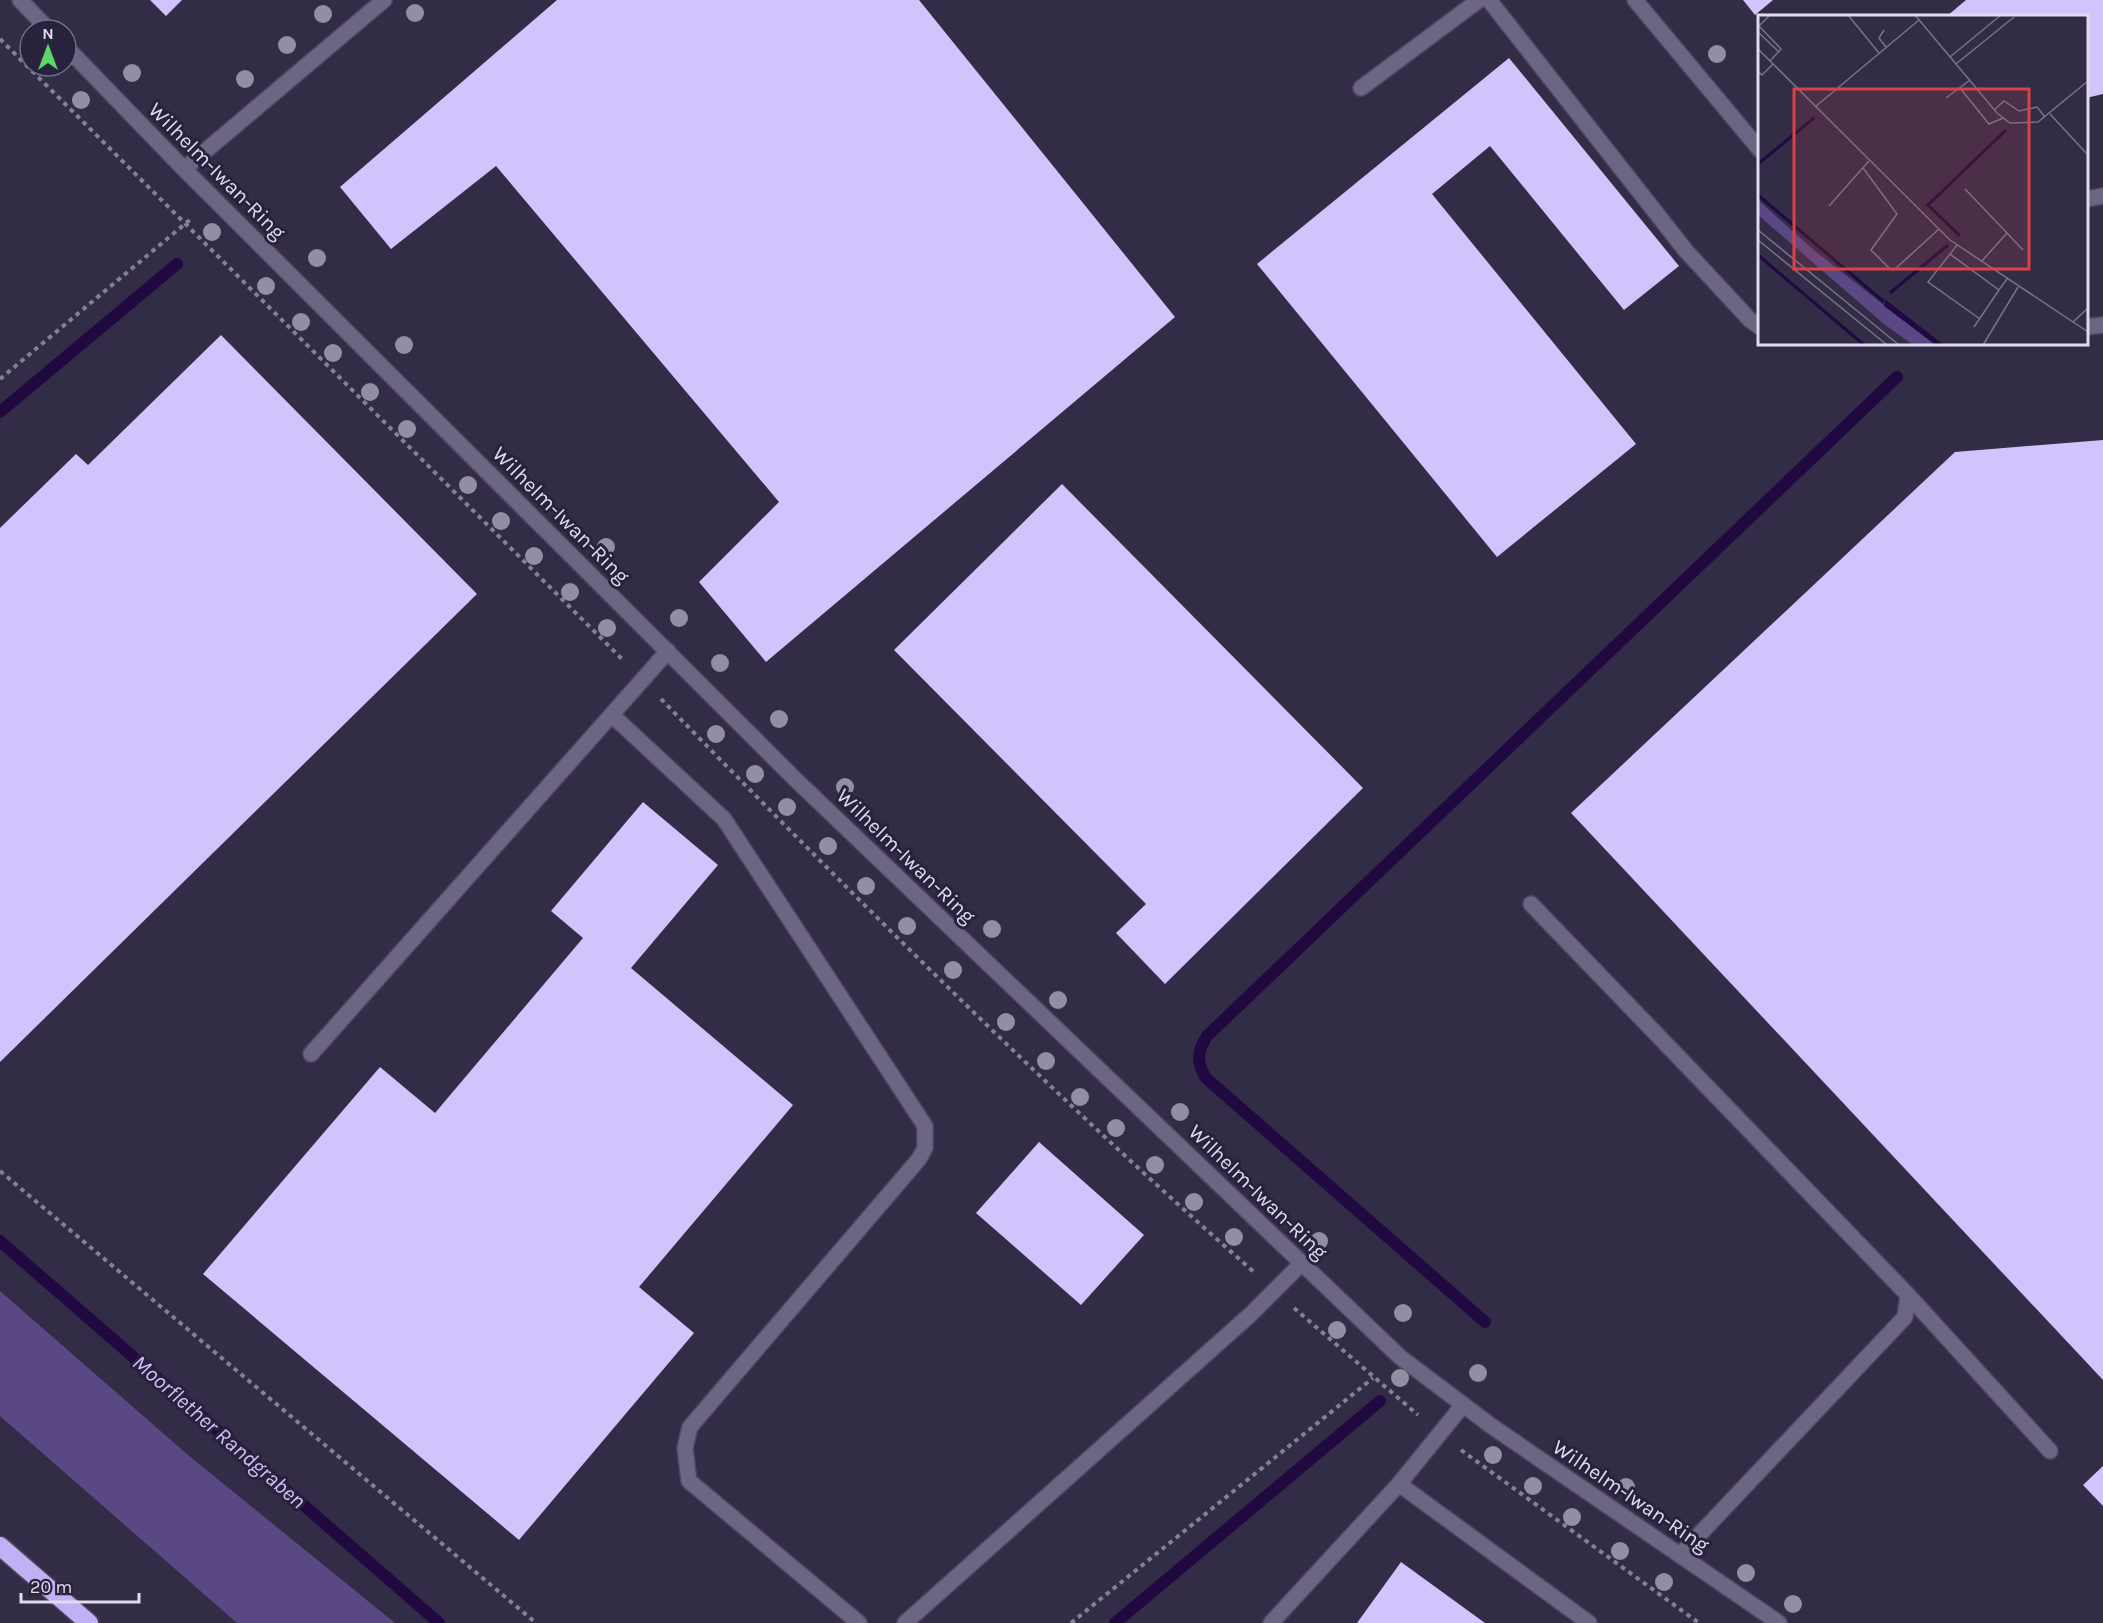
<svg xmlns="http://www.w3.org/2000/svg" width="2103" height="1623" font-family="Karla,sans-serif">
<rect width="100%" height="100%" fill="#332c47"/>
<path fill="#5a4884" d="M0,1291L188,1455L395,1623H237L0,1416Z"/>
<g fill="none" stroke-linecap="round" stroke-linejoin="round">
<path stroke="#200941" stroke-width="12" d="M0,412L177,264
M0,1241L439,1623
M1485,1322L1206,1078C1196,1062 1197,1052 1207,1036L1897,377
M1115,1623L1380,1401"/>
</g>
<path fill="#d1c4fc" d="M150,0H182L166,16Z
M557,0H919L1175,317L766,662L699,582L779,502L496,166L391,249L340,187Z
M1743,0H1773L1755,15Z
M1966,0H2103V94L2086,98V16H1947Z
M1509,58L1679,266L1624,310L1490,146L1432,194L1636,444L1497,557L1257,264Z
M221,335L477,594L0,1062V528L76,454L88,465Z
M2103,440V1380L1571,813L1955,452Z
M1062,484L1363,788L1165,984L1116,933L1146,904L894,650Z
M643,802L718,865L631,968L793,1105L639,1287L694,1333L519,1540L203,1274L380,1067L435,1113L583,938L551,911Z
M1039,1142L1144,1235L1081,1305L976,1213Z
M2103,1466V1506L2083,1485Z
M1401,1562L1485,1623H1357Z"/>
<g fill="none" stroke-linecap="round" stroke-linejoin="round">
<g stroke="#4e475f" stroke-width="18">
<path id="lane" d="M1489,0L1686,251L1750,320L1760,327
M1361,88L1479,0
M2086,199L2103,196
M613,716L724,819L925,1126V1148L919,1159L690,1427L685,1448L689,1481L859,1623
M1531,904L1908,1295L1905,1317L1680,1555
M311,1054L668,651
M1908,1295L2050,1451
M1463,1405L1399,1484L1589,1623
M905,1623L1251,1314L1302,1263
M1271,1623L1399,1484"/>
</g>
<g stroke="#4e475f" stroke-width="18">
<path id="street" d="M20,0L49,30
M1635,0L1760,150
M66,47L184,169L796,780L1400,1357L1490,1425L1779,1623
M184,169L384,0
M2086,327L2103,325"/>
</g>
<g stroke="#4e475f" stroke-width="21">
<path id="highway" d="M0,1546L89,1623"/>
</g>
<path stroke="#868097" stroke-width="4" stroke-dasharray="4.5 4.5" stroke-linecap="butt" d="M0,39L624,661
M0,379L192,218
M661,699C853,896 1048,1091 1255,1273
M0,1171L536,1623
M1294,1308L1418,1415
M1461,1450L1699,1623
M1071,1623L1373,1378"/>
<use href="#lane" stroke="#6d6584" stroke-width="15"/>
<use href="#street" stroke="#6d6584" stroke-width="15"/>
<use href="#highway" stroke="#c1b0f3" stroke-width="18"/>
</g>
<g fill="#938ea4">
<circle cx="415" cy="13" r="9"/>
<circle cx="323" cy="14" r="9"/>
<circle cx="287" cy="45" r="9"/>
<circle cx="1717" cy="54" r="9"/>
<circle cx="132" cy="73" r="9"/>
<circle cx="245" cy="79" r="9"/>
<circle cx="81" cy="100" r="9"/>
<circle cx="212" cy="232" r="9"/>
<circle cx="317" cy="258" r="9"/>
<circle cx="266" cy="286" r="9"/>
<circle cx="301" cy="322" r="9"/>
<circle cx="404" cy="345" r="9"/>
<circle cx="333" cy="353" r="9"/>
<circle cx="370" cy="392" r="9"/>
<circle cx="407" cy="429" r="9"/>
<circle cx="468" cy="485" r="9"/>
<circle cx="501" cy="521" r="9"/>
<circle cx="606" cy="547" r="9"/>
<circle cx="534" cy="556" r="9"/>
<circle cx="570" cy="592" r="9"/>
<circle cx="679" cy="618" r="9"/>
<circle cx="607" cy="628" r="9"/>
<circle cx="720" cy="663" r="9"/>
<circle cx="779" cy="719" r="9"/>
<circle cx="716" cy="734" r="9"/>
<circle cx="755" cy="774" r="9"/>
<circle cx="845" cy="787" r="9"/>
<circle cx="787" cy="807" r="9"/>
<circle cx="828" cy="846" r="9"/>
<circle cx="866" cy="886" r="9"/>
<circle cx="907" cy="926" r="9"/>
<circle cx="992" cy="929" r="9"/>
<circle cx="953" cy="970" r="9"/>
<circle cx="1058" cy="1000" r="9"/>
<circle cx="1006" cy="1022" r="9"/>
<circle cx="1046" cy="1061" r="9"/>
<circle cx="1080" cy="1097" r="9"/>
<circle cx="1180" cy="1112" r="9"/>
<circle cx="1116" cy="1128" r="9"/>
<circle cx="1155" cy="1165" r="9"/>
<circle cx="1194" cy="1202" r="9"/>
<circle cx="1234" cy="1237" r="9"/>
<circle cx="1319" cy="1241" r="9"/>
<circle cx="1403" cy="1313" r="9"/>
<circle cx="1337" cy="1330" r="9"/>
<circle cx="1478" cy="1373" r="9"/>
<circle cx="1400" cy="1378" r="9"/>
<circle cx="1493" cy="1455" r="9"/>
<circle cx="1533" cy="1486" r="9"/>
<circle cx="1626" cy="1487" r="9"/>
<circle cx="1572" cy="1517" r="9"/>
<circle cx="1620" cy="1551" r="9"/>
<circle cx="1746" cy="1573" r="9"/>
<circle cx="1664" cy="1582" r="9"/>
<circle cx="1793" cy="1604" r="9"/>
</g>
<g text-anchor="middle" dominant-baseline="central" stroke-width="6" stroke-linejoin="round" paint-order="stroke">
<g font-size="21" fill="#e0dcee" stroke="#29223d">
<text transform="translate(217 171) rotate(45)">Wilhelm-Iwan-Ring</text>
<text transform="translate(561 515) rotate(45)">Wilhelm-Iwan-Ring</text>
<text transform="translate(906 856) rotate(44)">Wilhelm-Iwan-Ring</text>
<text transform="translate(1258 1192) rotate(44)">Wilhelm-Iwan-Ring</text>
<text transform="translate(1631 1496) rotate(34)">Wilhelm-Iwan-Ring</text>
</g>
<g font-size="22" font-style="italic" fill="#d0c2f9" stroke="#29223d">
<text transform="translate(219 1432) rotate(41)">Moorflether Randgraben</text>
</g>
</g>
<g transform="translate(1758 15)">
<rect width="330" height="330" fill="#332c47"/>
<path d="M0,185L57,236L177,330H155L126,309L0,200Z" fill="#5a4884"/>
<path d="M128,285L186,330H178L126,291Z" fill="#200941"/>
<path fill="none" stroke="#200941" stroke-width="3" d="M0,149L56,103M0,180L126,287M202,221L170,190L248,115M0,240L106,330M132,278L190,230"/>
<path fill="none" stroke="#78728a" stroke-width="1.5" d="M90,0L121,38M157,0L239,98L252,108L280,107L330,66M126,15L121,23L128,32M0,17L21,37M0,34L192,225L330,317M192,42L243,0M12,46L23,34L1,11L12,0M198,49L256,2M0,56L4,60L15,49M202,73L231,109L245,103M188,83L212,65M57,92L161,5M236,95L246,86L261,96L279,92L287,102M292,99L330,140M105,153L139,199L113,235L132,254L136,255L181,214M207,174L249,218L223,247M71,191L111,146M0,215L141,330M249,218L265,235M0,225L129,330M199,230L192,239L241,275L249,264M192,239L170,267L222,304M315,307L330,293M216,312L241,275M225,330L260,272"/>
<path fill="#d84346" fill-opacity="0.15" stroke="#d84346" stroke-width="3" d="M36,74H271V254H36Z"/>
<rect width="330" height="330" fill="none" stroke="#e0dcee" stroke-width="3"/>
</g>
<g transform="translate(48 48)"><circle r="28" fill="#29223d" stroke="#726c84" stroke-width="1.5"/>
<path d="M0-4.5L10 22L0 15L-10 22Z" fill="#5dd56c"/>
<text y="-9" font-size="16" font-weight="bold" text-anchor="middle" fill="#e0dcee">N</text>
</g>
<path d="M21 1593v9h118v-9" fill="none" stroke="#e0dcee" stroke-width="3"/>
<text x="30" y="1593" font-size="18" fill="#e0dcee" stroke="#29223d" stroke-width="4.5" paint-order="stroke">20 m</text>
</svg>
